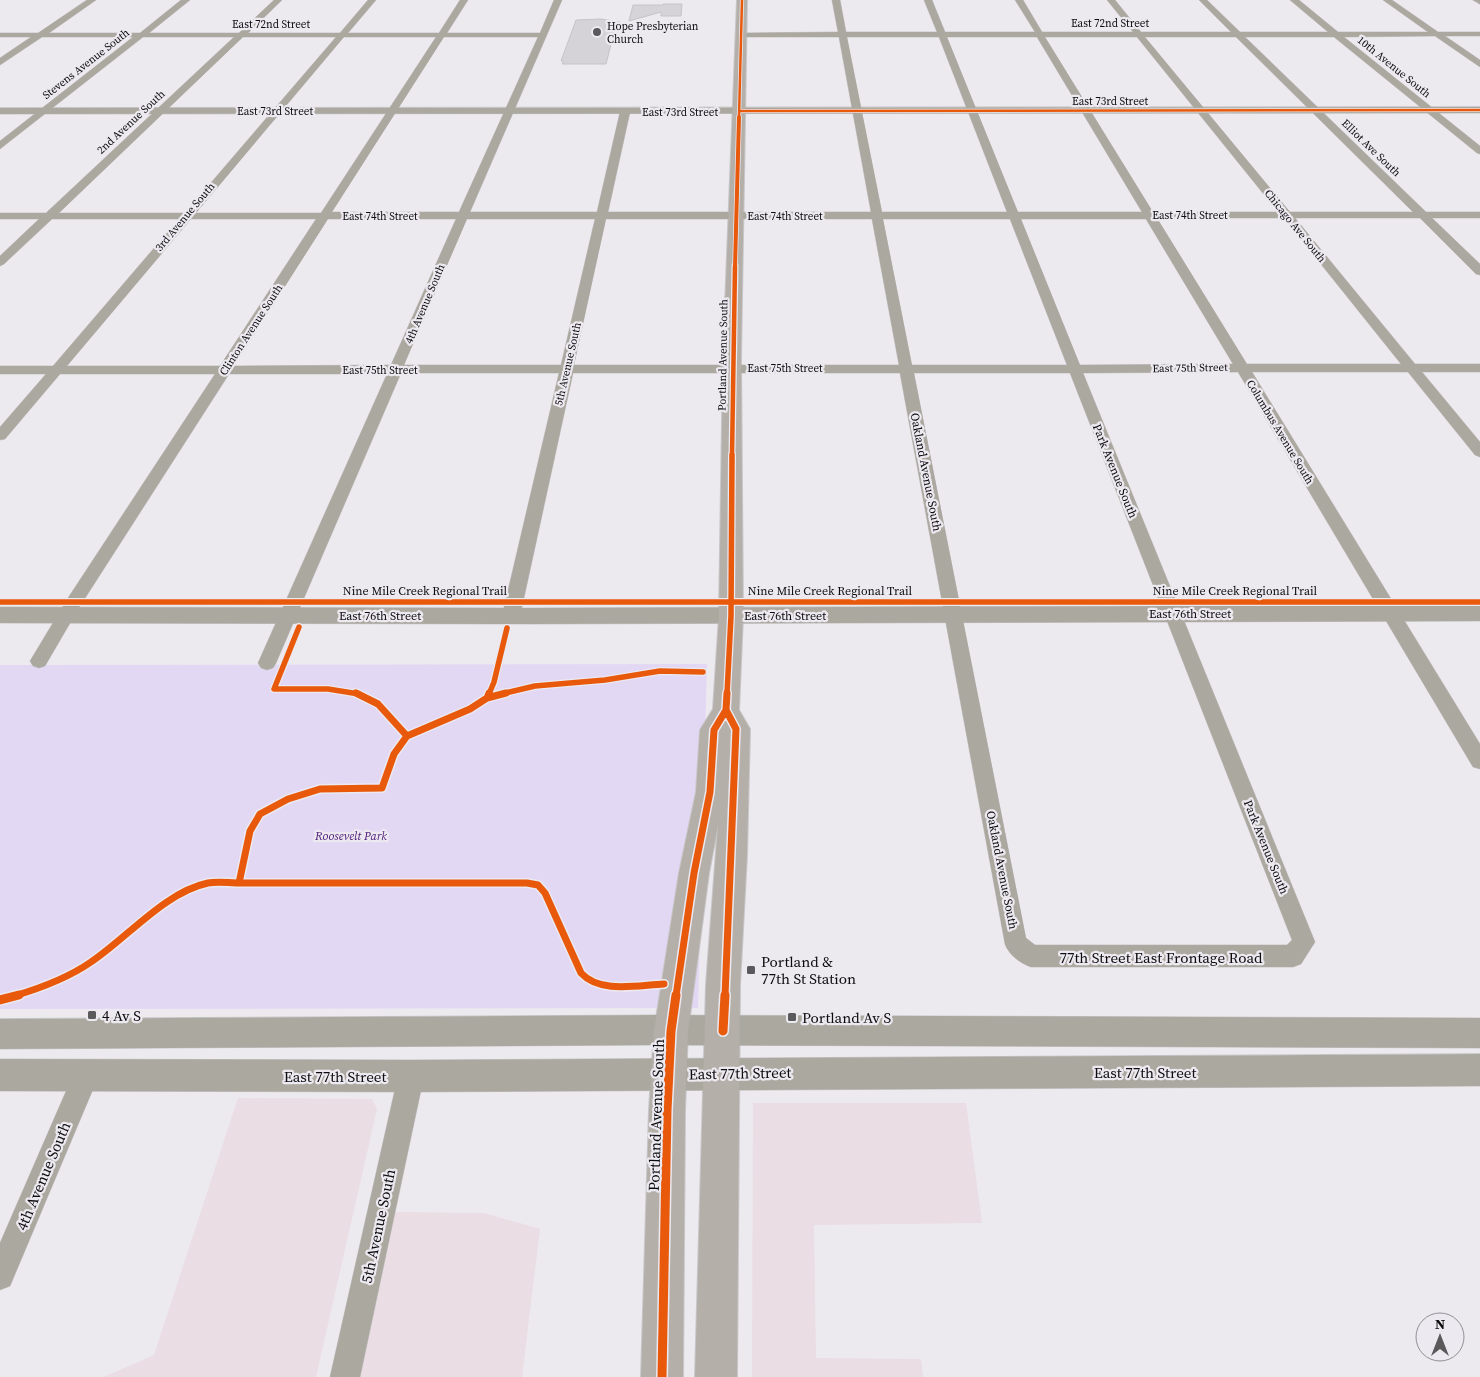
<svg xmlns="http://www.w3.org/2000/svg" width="1480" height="1377" font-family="'Source Serif 4',serif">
<rect width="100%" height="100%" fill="#eceaef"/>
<path fill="#eadde3" d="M238,1098L372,1099L377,1109L316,1377H104L154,1355Z
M753,1103H966L982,1223L814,1225L816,1358L921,1359L923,1377H752Z
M390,1212L484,1213L540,1229L522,1377H355Z"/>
<path fill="#e3d8f4" d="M707,664L698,1008L0,1009V665Z"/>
<path fill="#d5d3d7" stroke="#c6c4c7" d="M663,4H682L681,16H661V12L629,21L633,5H662Z
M601,19L620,22L616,37H613L606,64H562L564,61H561L576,20Z"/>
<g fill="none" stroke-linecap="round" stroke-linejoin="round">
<g stroke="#c8c7ca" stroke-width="1">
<path id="minor" d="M87,0H96L49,33H140L181,0H190L149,33H239L274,0H282L248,33H340L368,0H376L348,33H439L460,0H468L447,33H540L554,0H562L470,212H597L620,112L625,109L630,112L608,212H871L839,37H741L737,35L741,33L838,32L832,0H840L846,32H937L924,0H932L945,32H1035L1015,0H1023L1042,32H1133L1107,0H1115L1141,32H1231L1199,0H1207L1240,32H1328L1290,0H1299L1338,32H1428L1383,0H1392L1438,32H1480V36H1445L1480,60V67L1435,36L1344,37L1480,146V154L1477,153L1334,37H1245L1426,212H1480V218H1432L1480,264V275L1476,274L1420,218H1295L1415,364H1480V372H1422L1480,442V457L1475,455L1408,372H1252L1480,744V769L1473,767L1238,372L1083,373L1315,942L1301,964L1293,967H1031C1020,963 1009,955 1005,944L900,373H573L520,616L517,621L511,622L505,621L502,616L559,373H401L276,663L273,668L267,670L261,668L258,663L387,374H229L80,606L45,666L39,668L33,666L30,661L68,598L215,374H60L5,439L0,440V427L46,374H0V366H53L179,219H52L4,264L0,266V256L39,219H0V213H46L234,37H143L0,149V141L133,37H42L0,65V58L31,37H0V33H38ZM243,37H336L185,213H59ZM344,37H436L321,213H196ZM444,37H538L459,212H332ZM847,37H939L1007,212H882ZM947,37H1037L1142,212H1018ZM1045,37H1137L1278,212H1153ZM1145,37H1236L1413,212H1290ZM1157,218H1284L1401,364H1247ZM191,219H316L220,366H67ZM328,219H456L391,365L234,366ZM467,219H595L561,365H404ZM606,219H872L899,365H574ZM883,219H1010L1067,365H912ZM1021,219H1146L1233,364L1080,365ZM914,373H1070L1292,940L1287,945H1035L1026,938Z
M86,1062L95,1066L99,1075L10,1286L0,1290V1243L77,1066Z
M411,1063L420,1067L424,1076L360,1377H330L398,1076L402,1067Z"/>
</g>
<g stroke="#c8c7ca" stroke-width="1">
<path id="tertiary" d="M1473,0H1480V4Z
M1480,107V113L0,114V108Z
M1480,605V621L532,624L0,623V607L532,608Z
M656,1015L1480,1018V1048L656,1045L0,1049V1019Z
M1480,1054V1086L411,1092L0,1091V1059L411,1060Z"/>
</g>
<g stroke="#c8c7ca" stroke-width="2">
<path id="secondary" d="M737,0H747L741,357L743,616L739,710L750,729L747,855L740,985L737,1377H695L706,985L718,825L709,873L688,1031L685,1110L683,1377H641L649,1110L654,1031L679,873L696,792L700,730L713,709L719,616L723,357Z"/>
</g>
<use href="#minor" fill="#aba89f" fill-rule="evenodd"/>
<use href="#tertiary" fill="#aba89f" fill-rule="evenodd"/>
<use href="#secondary" fill="#b4b0a9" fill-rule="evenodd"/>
<g stroke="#ece9f0" stroke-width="4">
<path id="cycleway-far5" d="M741,111L1480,110
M739,118L742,0"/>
</g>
<g stroke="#ece9f0" stroke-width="5.5">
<path id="cycleway-far4" d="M735,267L739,117"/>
</g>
<g stroke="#ece9f0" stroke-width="7">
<path id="cycleway-far3" d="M732,456L735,266"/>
</g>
<g stroke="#ece9f0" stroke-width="8">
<path id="cycleway-far2" d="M0,602H1480
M299,627L274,689H328L359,694
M489,694L494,682L507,628
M501,694L535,686L605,680L660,671L703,672
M727,694L731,616L732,455"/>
</g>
<g stroke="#ece9f0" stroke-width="10">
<path id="cycleway-far1" d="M356,693L378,704L407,736L470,709L487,698L506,693
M487,698L489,693
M407,736L394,754L382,788L320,789L288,799L260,814L250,831L239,883H527L538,885L545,893L581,973C600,994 638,985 664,984
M14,996C41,988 68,978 91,962C127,938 165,892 208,883C218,881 229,883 239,883
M676,996L694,873L710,792L714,730L726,710L727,693
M725,996L736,729L726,710"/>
</g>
<g stroke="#ece9f0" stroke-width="12">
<path id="cycleway" d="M0,1000L19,995
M723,1031L725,995
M662,1377L667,1110L671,1031L676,995"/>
</g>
<use href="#cycleway-far5" stroke="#e8590c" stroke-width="2.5"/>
<use href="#cycleway-far4" stroke="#e8590c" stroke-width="4"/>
<use href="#cycleway-far3" stroke="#e8590c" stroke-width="4.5"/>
<use href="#cycleway-far2" stroke="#e8590c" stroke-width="5.5"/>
<use href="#cycleway-far1" stroke="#e8590c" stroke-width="7"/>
<use href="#cycleway" stroke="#e8590c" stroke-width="9"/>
</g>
<g fill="#5a595c" stroke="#ece9f0" stroke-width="2">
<circle cx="597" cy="32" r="5"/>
<rect x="746" y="965" width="10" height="10" rx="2.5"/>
<rect x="87" y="1010" width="10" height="10" rx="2.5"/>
<rect x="787" y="1012" width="10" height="10" rx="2.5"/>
</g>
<g text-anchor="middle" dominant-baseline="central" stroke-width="4.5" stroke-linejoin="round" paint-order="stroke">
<g font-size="11" fill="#0c0b0d" stroke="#ece9f0">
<text x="1110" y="23">East 72nd Street</text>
<text x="271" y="24">East 72nd Street</text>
<text transform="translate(86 64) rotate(-38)">Stevens Avenue South</text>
<text transform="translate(1394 67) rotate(39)">10th Avenue South</text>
<text x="1110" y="101">East 73rd Street</text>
<text x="275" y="111">East 73rd Street</text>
<text x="680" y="112">East 73rd Street</text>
<text transform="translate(131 122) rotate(-43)">2nd Avenue South</text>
<text transform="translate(1371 148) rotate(44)">Elliot Ave South</text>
<text x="1190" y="215">East 74th Street</text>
<text x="380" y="216">East 74th Street</text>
<text x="785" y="216">East 74th Street</text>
<text transform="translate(185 217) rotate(-50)">3rd Avenue South</text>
<text transform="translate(1295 226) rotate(51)">Chicago Ave South</text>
<text transform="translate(425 304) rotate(-67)">4th Avenue South</text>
<text transform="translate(251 330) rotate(-57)">Clinton Avenue South</text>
<text transform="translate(723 355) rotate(-89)">Portland Avenue South</text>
<text transform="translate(568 364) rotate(-77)">5th Avenue South</text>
<text x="785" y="368">East 75th Street</text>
<text transform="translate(1190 368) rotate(-1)">East 75th Street</text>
<text x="380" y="370">East 75th Street</text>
<text transform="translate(1280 432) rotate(59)">Columbus Avenue South</text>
</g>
<g font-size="11" fill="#0c0b0d" stroke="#ece9f0" text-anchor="start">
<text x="607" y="26">Hope Presbyterian<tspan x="607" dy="13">Church</tspan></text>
</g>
<g font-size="12" fill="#0c0b0d" stroke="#ece9f0">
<text transform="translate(1115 471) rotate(68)">Park Avenue South</text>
<text transform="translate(926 472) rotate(79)">Oakland Avenue South</text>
<text x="425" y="591">Nine Mile Creek Regional Trail</text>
<text x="830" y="591">Nine Mile Creek Regional Trail</text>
<text x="1235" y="591">Nine Mile Creek Regional Trail</text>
<text x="1190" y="614">East 76th Street</text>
<text x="380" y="616">East 76th Street</text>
<text x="785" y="616">East 76th Street</text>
<text transform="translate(1266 847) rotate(68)">Park Avenue South</text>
<text transform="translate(1002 870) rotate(79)">Oakland Avenue South</text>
</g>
<g font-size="12" font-style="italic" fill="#4b1878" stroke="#ece9f0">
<text x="351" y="836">Roosevelt Park</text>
</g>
<g font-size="15" fill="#0c0b0d" stroke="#ece9f0">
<text x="1161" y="957">77th Street East Frontage Road</text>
<text x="1145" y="1072">East 77th Street</text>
<text transform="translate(740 1073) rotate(-1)">East 77th Street</text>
<text x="335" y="1076">East 77th Street</text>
<text transform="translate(656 1115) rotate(-88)">Portland Avenue South</text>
<text transform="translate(43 1176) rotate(-67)">4th Avenue South</text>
<text transform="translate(378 1226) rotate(-78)">5th Avenue South</text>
</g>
<g font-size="15" fill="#0c0b0d" stroke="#ece9f0" text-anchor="start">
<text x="761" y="961">Portland &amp;<tspan x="761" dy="17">77th St Station</tspan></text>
<text x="102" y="1015">4 Av S</text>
<text x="802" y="1017">Portland Av S</text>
</g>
</g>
<g transform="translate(1440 1337)"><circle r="24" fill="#ece9f0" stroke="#929095"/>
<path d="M0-4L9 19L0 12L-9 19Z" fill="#5a595c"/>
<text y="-8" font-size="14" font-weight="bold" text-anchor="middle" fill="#0c0b0d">N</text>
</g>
</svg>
